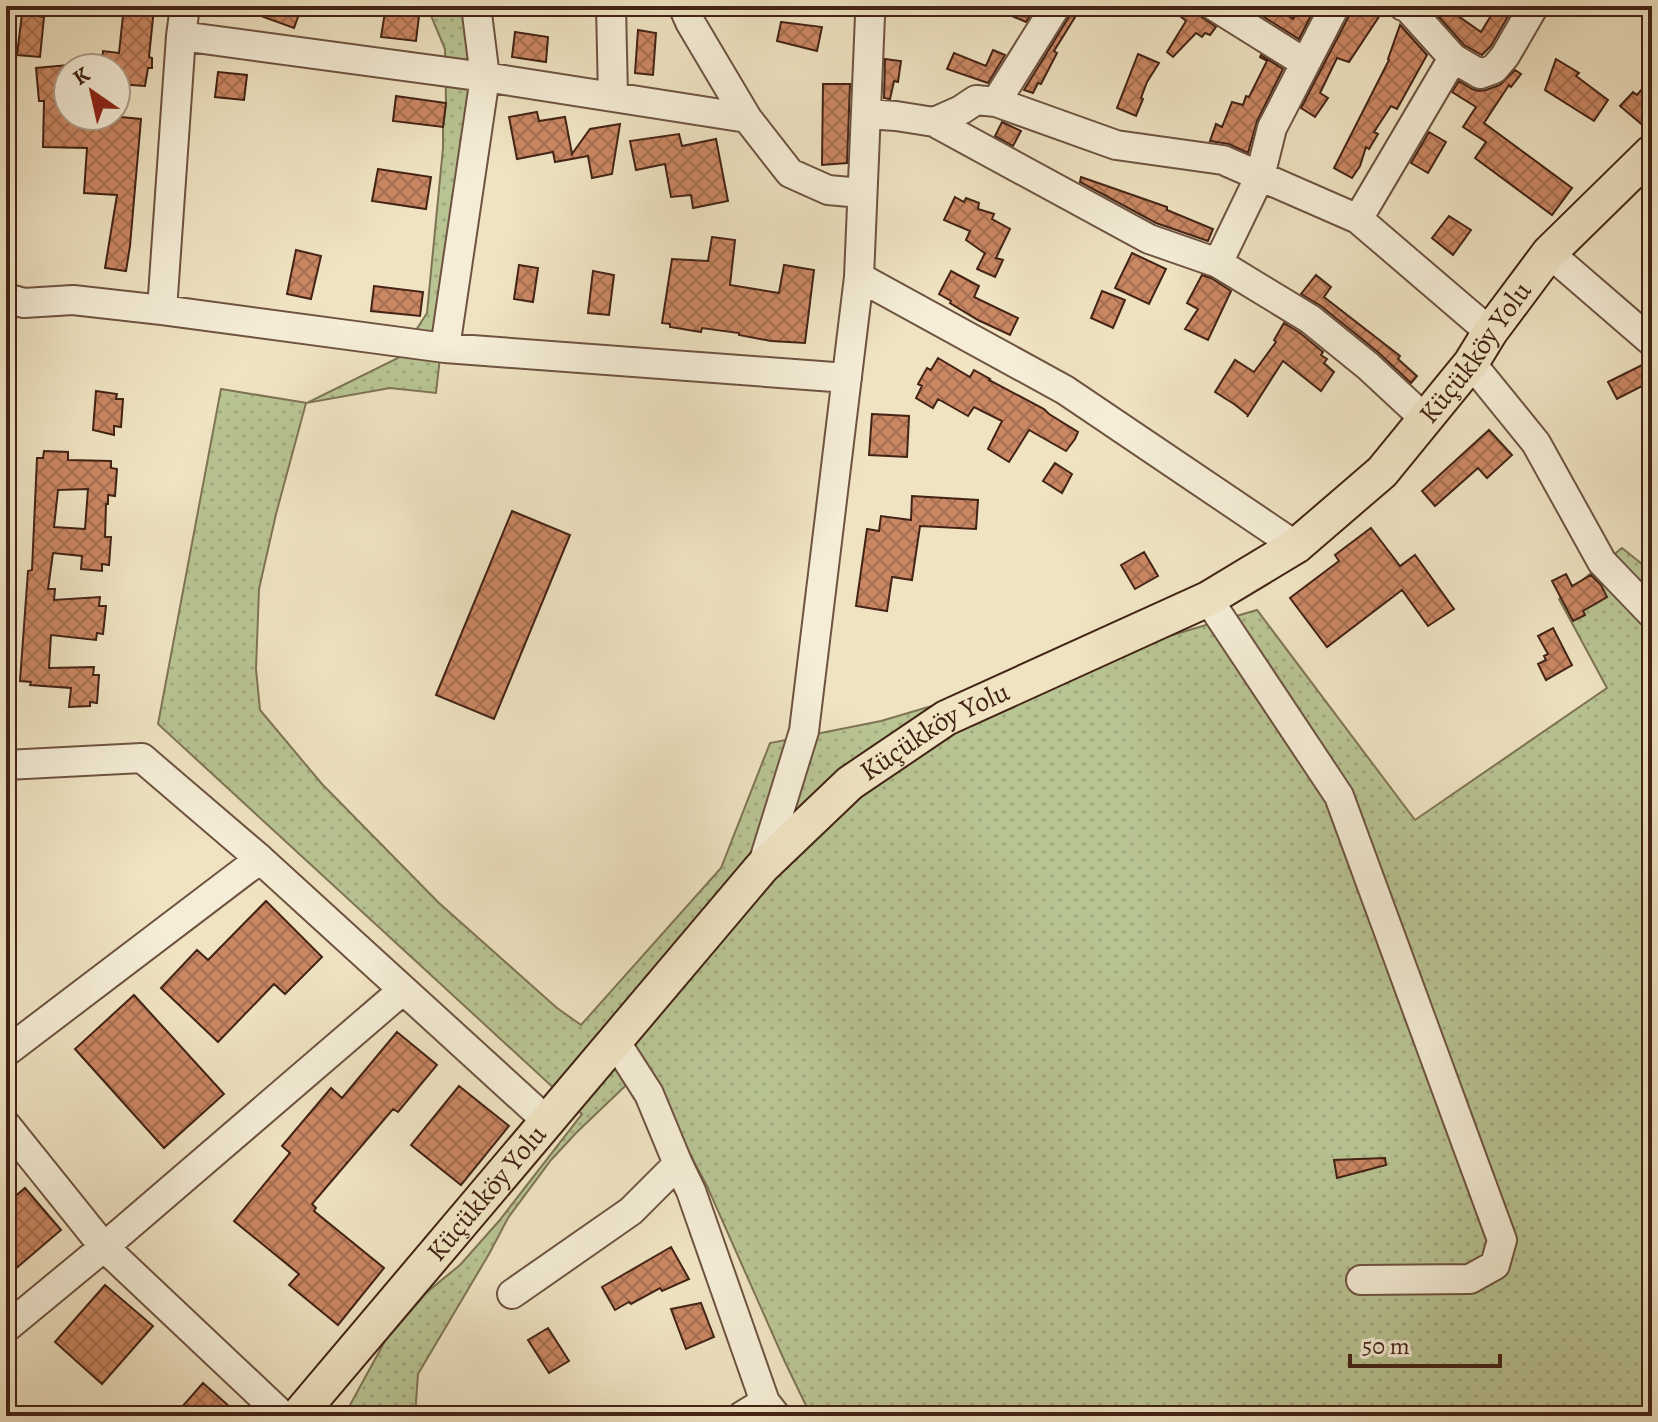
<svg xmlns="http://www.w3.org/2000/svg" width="1658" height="1422" font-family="Alegreya,serif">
<defs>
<pattern id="green-dots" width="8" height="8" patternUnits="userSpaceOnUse" patternTransform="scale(2)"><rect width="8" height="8" fill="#b9c493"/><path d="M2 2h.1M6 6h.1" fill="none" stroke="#a0a87e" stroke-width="1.8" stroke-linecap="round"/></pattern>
<pattern id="building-cross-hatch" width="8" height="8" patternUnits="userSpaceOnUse" patternTransform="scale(2)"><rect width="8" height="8" fill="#ca8764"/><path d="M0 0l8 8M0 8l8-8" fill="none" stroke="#a66e51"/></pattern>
</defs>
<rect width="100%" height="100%" fill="#efe3c2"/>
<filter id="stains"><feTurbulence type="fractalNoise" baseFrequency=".0025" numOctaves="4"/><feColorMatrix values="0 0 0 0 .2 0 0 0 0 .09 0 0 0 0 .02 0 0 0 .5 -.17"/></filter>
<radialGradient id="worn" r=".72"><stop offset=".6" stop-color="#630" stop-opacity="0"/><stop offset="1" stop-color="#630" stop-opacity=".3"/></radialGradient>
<path fill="url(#green-dots)" stroke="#7e7454" stroke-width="2" d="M427,6H467L474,55L436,393L390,388L306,403L276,514L259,589L256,669L260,710L322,784L439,903L557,1008L581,1025L721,868L770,743L881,721L1257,610L1415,820L1607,688L1559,599L1622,548L1652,572V1416H811L785,1362L707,1186L644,1068L576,1133L551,1160L508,1218L489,1254L418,1374L415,1416H344L385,1341L427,1292L460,1265L499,1221L582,1114L158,724L221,389L307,403L398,358L427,313L443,148V127L446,103L445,49Z"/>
<path fill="url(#building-cross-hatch)" stroke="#432315" stroke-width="2" fill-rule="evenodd" d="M124,6L154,8L149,57L152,58V68H148L145,86L116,84V68H101L103,51L119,53Z
M239,6H302L294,28L239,8Z
M989,6H1036L1026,22Z
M1073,6H1082L1054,51L1057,53L1041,84L1038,83L1033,93L1024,90L1070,15Z
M1168,6H1197L1199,15L1216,27L1210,35L1205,33L1202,37L1196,33L1173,57L1167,52L1186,21Z
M1246,6H1273L1293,19L1300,6H1316L1299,39Z
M1352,6H1386L1349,62L1337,58L1320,93L1328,98L1315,117L1301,108L1350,14Z
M1429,6H1444L1481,32L1497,6H1514L1491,46L1482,55L1464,45Z
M385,12L419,16L416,41L381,37Z
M22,14L44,17L40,57L17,55Z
M781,22L822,27L817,51L777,41Z
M1400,25L1427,55L1397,109L1391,106L1374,132L1378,134L1369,149L1366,147L1360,166L1352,178L1334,168L1389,60L1388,59Z
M638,30L656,33L653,75L635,73Z
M515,32L548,37L546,62L512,57Z
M993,50L1005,55L988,83L947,69L954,53L986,66Z
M1138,54L1159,63L1147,82L1141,98L1143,99L1136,116L1117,108Z
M1261,55L1283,69L1257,121L1248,153L1229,144L1210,141L1216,124L1222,127L1232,102L1243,105L1246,96L1249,97L1267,61L1260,57Z
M885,59L901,61L898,82L894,81L890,99L884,98Z
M1556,59L1579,73L1576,76L1608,100L1594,121L1545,90Z
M68,65V116H110L141,119L130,246L126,271L105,268L117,195L84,193L87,148L43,147L44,101H39L36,68Z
M1515,70L1521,74L1511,87L1509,85L1484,123L1572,188L1552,215L1475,158L1486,142L1463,127L1476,107L1452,92L1459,81L1472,89L1479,91L1486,90L1500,85Z
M218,72L247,75L244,100L215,97Z
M823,84H850L847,163L822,165Z
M1643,88L1652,98V133L1620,106L1633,92L1637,95Z
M396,96L446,103L443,127L393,121Z
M537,112L539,121L565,117L572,154L590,129L620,124L612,174L592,178L588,156L555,162L553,152L517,159L509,117Z
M1002,122L1021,131L1013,146L995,136Z
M1429,132L1446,142L1428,173L1411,163Z
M679,134L682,146L716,139L728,201L693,208L691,195L671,197L665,164L636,170L630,141Z
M378,169L431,177L426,209L372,201Z
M1081,177L1167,207V210L1213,229L1208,241L1156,223L1080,182Z
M955,197L964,202L966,198L979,203L978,209L994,214L992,219L1010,229L996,258L1003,260L995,277L977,269L985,253L986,254L966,240L970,231L944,220Z
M1449,216L1471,230L1453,255L1432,238Z
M712,237L735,240L730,285L779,293L784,265L814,270L805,343L771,341L739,335V333L702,328L701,332L670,327V324L662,323L672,259L708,261Z
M296,250L321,256L311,299L287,294Z
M1132,253L1166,269L1149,304L1115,288Z
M519,265L538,268L533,302L514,299Z
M593,271L614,275L609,315L588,313Z
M951,271L979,286L974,297L1018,318L1010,335L978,320L950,303L951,301L939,294Z
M1202,275L1211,278L1231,291L1208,340L1185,329L1198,309L1187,303Z
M1316,275L1331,287L1324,297L1400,356L1398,359L1417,376L1411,383L1379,353L1321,306L1301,294Z
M374,286L423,292L420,316L371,311Z
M1102,291L1125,300L1113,328L1091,318Z
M1284,323L1300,333L1323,352L1321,355L1327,359L1324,363L1334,372L1321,391L1283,361L1247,417L1248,415L1234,404L1215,392L1235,360L1254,372L1276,342L1274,340Z
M938,358L970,377L974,370L990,379L989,380L1044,409L1049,414L1078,432L1075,439L1066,451L1029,430L1009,462L988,449L1002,421L974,407L968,416L938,399L933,408L916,398L922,386L918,384L927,368L931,370Z
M1652,360V381L1617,399L1608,382Z
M96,391L117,394L116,399H123L121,427L114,426V435L93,430Z
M872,414L909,416L907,457L869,455Z
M1489,430L1512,455L1487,478L1478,468L1435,506L1422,491Z
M44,451L68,452V460L111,461V468L117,469L115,496L108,495V504H106L105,537H111L109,565L102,564V571L81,569L82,556L53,553L48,589H55L54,600L100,597L99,606H106L103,634L97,633L96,640L51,635L49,668L94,667L93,675H99L97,703L90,702V706L69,707L71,688L30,685L31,682L20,681L28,571L32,570L37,458H43ZM88,489L85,529L54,527L58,490Z
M1055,463L1072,474L1062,493L1043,481Z
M912,496L978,500L976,529L920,526L912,580L892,577L887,611L856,606L867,529L879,531L881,516L911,520Z
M512,511L570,535L494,719L436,695Z
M1371,528L1400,566L1415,555L1454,609L1428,626L1402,590L1327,647L1290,598L1339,561L1335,555Z
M1144,552L1158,576L1135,589L1121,565Z
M1566,574L1572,586L1591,575L1601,585L1607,597L1583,611L1585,615L1573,621L1552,581Z
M1553,628L1572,665L1546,680L1538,664L1546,660L1544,656L1548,654L1538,636Z
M266,901L322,957L285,994L274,984L218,1042L161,988L197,950L208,960Z
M134,995L224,1094L164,1148L75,1049Z
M397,1032L437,1065L398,1112L393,1109L312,1204L316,1208L314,1211L384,1268L338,1325L289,1285L299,1274L234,1221L290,1153L282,1146L331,1088L342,1098Z
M459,1086L509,1126L461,1185L411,1145Z
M1385,1158L1386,1165L1337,1178L1334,1160Z
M25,1188L61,1230L14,1270L6,1261V1204Z
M671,1247L689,1279L662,1291L660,1288L631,1304L629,1302L615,1310L602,1287Z
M105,1285L153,1326L102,1384L55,1342Z
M701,1303L714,1337L686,1349L671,1309Z
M548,1328L569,1361L549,1373L528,1340Z
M203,1383L240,1416H174Z"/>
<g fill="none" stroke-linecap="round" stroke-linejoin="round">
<g stroke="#6e5340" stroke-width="32">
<path id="minor" d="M611,6L613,97
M683,6L690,22L747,118
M1214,6L1294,56L1307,60
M181,36L485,77L747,118L790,173L828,190L861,193
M1453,58L1480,74L1494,69L1505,56L1534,6
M996,102L1056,6
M866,114L896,116L934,122L961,110L976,100L996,102L1116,145L1223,160L1358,219L1490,332
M934,122L1149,239L1218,263L1310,319L1368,366L1425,419
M1358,219L1453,58L1408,8L1403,6
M1549,253L1652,342
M1218,263L1260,176L1272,128L1335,6
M859,277L1065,390L1296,546
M6,298L24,303L73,300L162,310L445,348L847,378
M162,310L181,36L185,6
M445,348L485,77L476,6
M1471,363L1536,443L1602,562L1652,614
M1208,599L1339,796L1502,1240L1495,1265L1470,1279L1361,1280
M6,765L142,758L260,859L547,1121
M762,867L804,731L859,277L870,16L873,6
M615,1041L649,1094L678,1164L691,1191L765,1402L776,1416
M6,1052L260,859
M6,1125L104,1247L283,1416
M512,1294L631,1211L678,1164
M6,1328L104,1247L403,990
M742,1416L765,1402"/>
</g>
<g stroke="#432315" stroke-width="38">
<g id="major">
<path id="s1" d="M298,1416L762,867L850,783L946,718L1208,599L1296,546L1382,472L1471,363L1490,332L1549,253L1652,152"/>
</g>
</g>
<use href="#minor" stroke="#f5edd7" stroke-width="28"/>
<use href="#major" stroke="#efe3c2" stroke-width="34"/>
</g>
<g text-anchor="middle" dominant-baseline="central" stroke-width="8" stroke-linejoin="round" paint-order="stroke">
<g font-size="28" fill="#432315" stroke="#f5edd7">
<text stroke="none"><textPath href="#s1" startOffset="1612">Küçükköy Yolu</textPath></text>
<text stroke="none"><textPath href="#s1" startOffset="940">Küçükköy Yolu</textPath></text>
<text stroke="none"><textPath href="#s1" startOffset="292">Küçükköy Yolu</textPath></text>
</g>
</g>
<rect width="1658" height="1422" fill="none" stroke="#efe3c2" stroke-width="32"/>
<rect x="8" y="8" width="1642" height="1406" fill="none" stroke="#432315" stroke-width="4"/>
<rect x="16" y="16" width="1626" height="1390" fill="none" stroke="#432315" stroke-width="2"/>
<g transform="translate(92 92) rotate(326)"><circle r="38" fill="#f5edd7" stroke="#ae9c89" stroke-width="2"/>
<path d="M0-6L14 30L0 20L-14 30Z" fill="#8f2418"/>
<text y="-12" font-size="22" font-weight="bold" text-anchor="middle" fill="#432315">K</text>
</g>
<path d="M1350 1354v12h150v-12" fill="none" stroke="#432315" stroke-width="4"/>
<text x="1362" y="1354" font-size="24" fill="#432315" stroke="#f5edd7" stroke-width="6" paint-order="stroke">50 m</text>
<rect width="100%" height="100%" filter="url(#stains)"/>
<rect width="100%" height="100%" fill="url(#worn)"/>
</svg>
